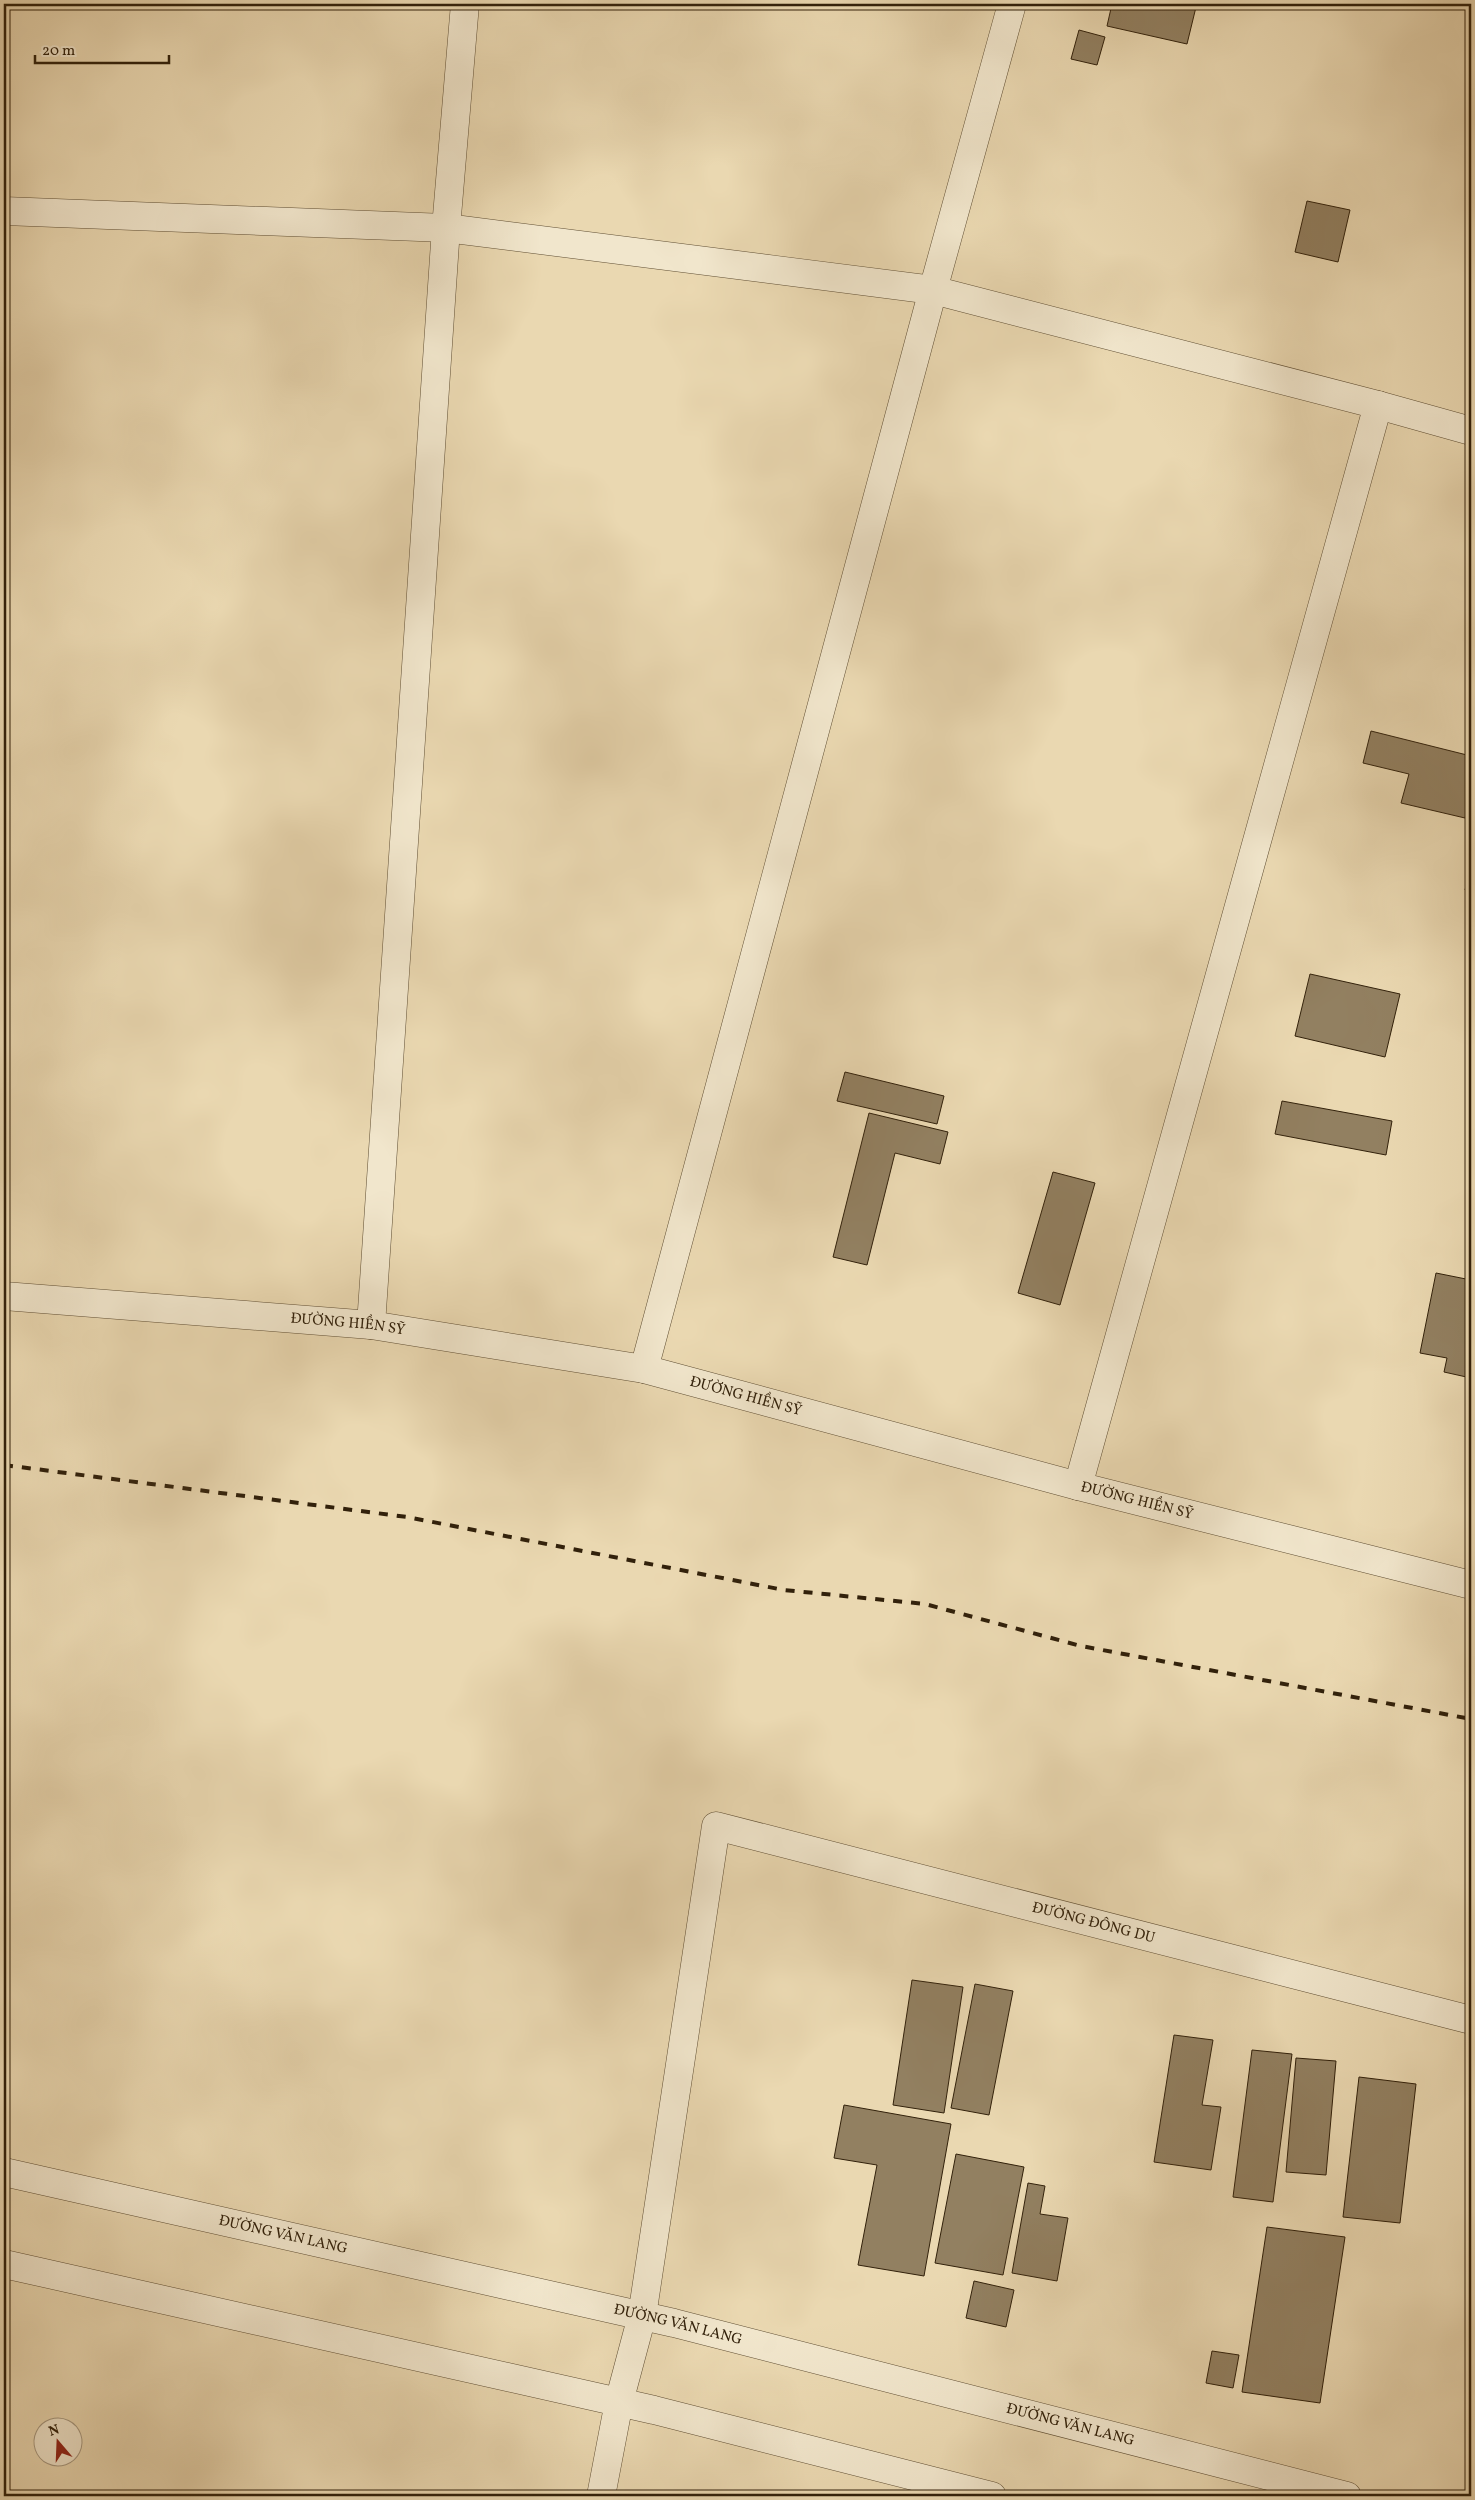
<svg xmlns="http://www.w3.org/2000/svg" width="1475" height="2500" font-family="Vollkorn,serif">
<rect width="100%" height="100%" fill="#ead8b1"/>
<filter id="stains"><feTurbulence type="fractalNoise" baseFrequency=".004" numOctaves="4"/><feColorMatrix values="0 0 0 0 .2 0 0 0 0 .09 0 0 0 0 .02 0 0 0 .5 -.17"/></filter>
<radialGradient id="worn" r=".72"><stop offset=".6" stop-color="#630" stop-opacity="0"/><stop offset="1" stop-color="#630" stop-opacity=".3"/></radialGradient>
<path fill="#928061" stroke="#32210b" d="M1112,4H1183L1196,7L1187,44L1107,26Z
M1079,30L1105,37L1097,65L1071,59Z
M1307,201L1350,210L1338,262L1295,252Z
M1371,731L1471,756V794L1465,818L1401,803L1409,774L1363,763Z
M1471,867V891L1465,890Z
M1310,974L1400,994L1385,1057L1295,1036Z
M845,1072L944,1096L937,1124L837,1101Z
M1282,1101L1392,1121L1386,1155L1275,1134Z
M869,1113L948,1132L940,1164L895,1153L867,1265L833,1257Z
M1053,1172L1095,1183L1060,1305L1018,1293Z
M1436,1273L1471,1280V1378L1444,1372L1447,1358L1420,1353Z
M912,1980L963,1987L944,2113L893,2105Z
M975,1984L1013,1991L989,2115L951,2108Z
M1174,2035L1213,2040L1202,2105L1221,2107L1211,2170L1154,2162Z
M1252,2050L1292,2054L1273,2202L1233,2197Z
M1296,2058L1336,2061L1326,2175L1286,2172Z
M1359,2077L1416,2084L1400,2223L1343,2217Z
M844,2105L951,2124L924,2276L858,2265L877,2165L834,2158Z
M956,2154L1024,2167L1003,2275L935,2263Z
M1028,2183L1045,2186L1040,2214L1068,2218L1057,2281L1012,2273Z
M1267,2227L1345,2237L1320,2403L1242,2392Z
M974,2281L1014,2290L1006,2327L966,2318Z
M1212,2351L1239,2355L1233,2388L1206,2383Z"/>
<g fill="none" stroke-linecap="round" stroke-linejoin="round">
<g stroke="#604f34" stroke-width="29">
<g id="minor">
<path d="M4,211L446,228L933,290L1378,405L1471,431"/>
<path d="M371,1325L446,228L465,4"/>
<path d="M644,1369L933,290L1012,4"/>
<path d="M1078,1486L1378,405"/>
<path id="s1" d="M601,2496L619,2402L642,2316L716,1826L1471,2020"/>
</g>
</g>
<g stroke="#604f34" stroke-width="29">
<g id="tertiary">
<path id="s2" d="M4,1296L371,1325L644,1369L1078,1486L1471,1585"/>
<path id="s3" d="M4,2172L674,2323L1347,2496"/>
<path d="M4,2264L654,2410L992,2496"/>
</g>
</g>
<use href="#minor" stroke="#f1e6cc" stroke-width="28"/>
<use href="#tertiary" stroke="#f1e6cc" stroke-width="28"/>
<path stroke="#32210b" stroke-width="4" stroke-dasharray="9 9" stroke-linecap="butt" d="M4,1465L407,1517L784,1590L925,1604L1081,1646L1471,1719"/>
</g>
<g text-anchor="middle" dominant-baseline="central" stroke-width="4.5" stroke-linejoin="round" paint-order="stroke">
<g font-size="15" fill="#32210b" stroke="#f1e6cc">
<text stroke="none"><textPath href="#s2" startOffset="345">ĐƯỜNG HIỀN SỸ</textPath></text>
<text stroke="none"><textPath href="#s2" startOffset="750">ĐƯỜNG HIỀN SỸ</textPath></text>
<text stroke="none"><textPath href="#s2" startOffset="1155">ĐƯỜNG HIỀN SỸ</textPath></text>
<text stroke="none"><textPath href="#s1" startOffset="1070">ĐƯỜNG ĐÔNG DU</textPath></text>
<text stroke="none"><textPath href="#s3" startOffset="286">ĐƯỜNG VĂN LANG</textPath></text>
<text stroke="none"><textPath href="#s3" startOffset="691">ĐƯỜNG VĂN LANG</textPath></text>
<text stroke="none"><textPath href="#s3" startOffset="1096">ĐƯỜNG VĂN LANG</textPath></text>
</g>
</g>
<rect width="1475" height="2500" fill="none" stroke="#ead8b1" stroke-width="20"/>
<rect x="5" y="5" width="1465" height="2490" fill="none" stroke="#32210b" stroke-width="2.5"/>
<rect x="10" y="10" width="1455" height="2480" fill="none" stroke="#32210b"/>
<g transform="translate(58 2442) rotate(341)"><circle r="24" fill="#f1e6cc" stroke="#a5977f"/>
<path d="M0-4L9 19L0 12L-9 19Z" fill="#8f2418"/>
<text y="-8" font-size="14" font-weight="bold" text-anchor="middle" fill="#32210b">N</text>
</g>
<path d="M35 55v8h134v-8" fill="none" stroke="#32210b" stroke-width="2.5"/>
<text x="42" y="55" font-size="15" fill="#32210b" stroke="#f1e6cc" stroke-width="4" paint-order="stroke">20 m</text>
<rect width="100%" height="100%" filter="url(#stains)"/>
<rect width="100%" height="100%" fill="url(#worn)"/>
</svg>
